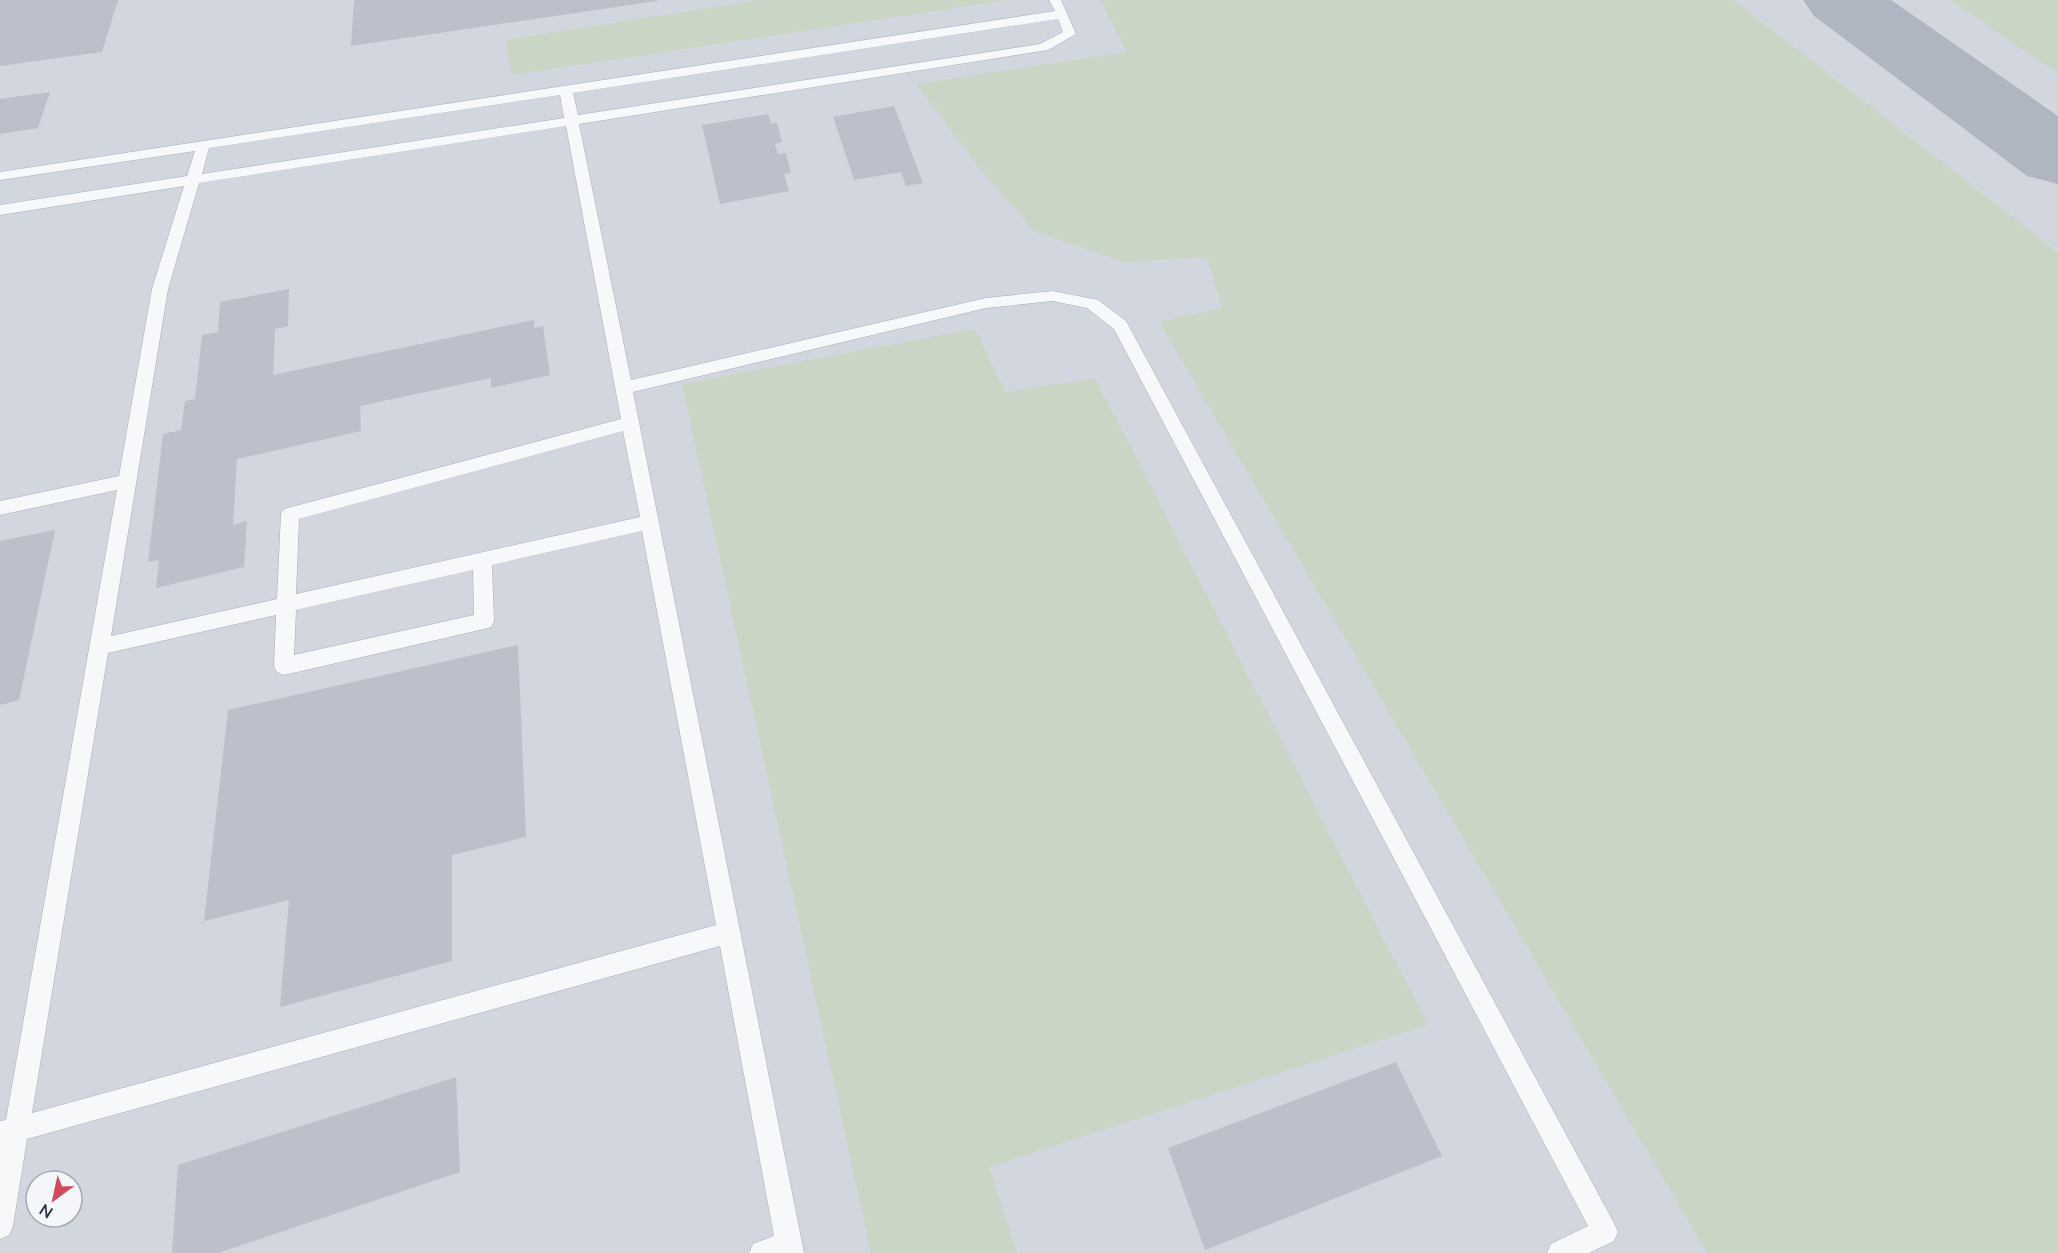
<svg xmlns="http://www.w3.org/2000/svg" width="2058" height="1253" font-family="Mulish,sans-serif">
<rect width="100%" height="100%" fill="#e4e7ec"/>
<path fill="#d2d6de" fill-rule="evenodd" d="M0,0H2058V1253H0ZM36,1181H72V1217H36Z"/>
<path fill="#c9d6c5" d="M759,0H1008L512,75L505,40Z
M1101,0H1734L2058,252V1253H1707L1159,322L1222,308L1207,257L1124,262L1035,232L979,168L916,84L1127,52Z
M1950,0H2058V73Z
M975,329L1006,392L1095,378L1428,1025L989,1167L1017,1253H871L682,384Z"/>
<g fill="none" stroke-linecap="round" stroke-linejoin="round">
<path fill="#b0b6c1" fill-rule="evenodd" d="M1803,0H1891L2058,116V184L2027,176L1814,16Z"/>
</g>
<path fill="#bbc0ca" d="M0,0H118L102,52L0,66Z
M354,0H657V1L351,46Z
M50,92L38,128L0,134V99Z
M894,106L923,183L906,186L901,172L854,180L833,117Z
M768,114L771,124L777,123L782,142L775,144L778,154L786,153L791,173L784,174L789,191L720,204L702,125Z
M289,289L288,326L275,329L273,375L534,320V328L543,326L550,375L491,388V378L360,406L361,431L237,459L233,525L247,521L244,567L156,588L159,560L148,562L163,434L181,430L185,401L195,399L202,335L218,332L220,302Z
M55,530L19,700L0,705V541Z
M518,645L526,837L452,855V961L280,1007L289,900L204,921L228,710Z
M1396,1062L1442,1156L1205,1250L1168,1148Z
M456,1077L460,1172L218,1253H172L178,1165Z"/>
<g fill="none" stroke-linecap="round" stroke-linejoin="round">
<g stroke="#a9aeb7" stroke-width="1">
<path id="service" d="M1049,0H1061L1076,34L1048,50L579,124L631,380L986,298L1053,291L1098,300L1126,321L1614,1223L1618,1232L1614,1241L1589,1253H1547L1551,1244L1588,1226L1114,329L1087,308L1053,301L986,308L633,392L804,1253H749L753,1244L774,1236L720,946L27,1139L13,1226L9,1235L0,1239V1121L6,1120L117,490L0,515V501L119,476L152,289L184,186L0,215V205L187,176L195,151L0,180V172L1055,11ZM1058,19L1063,32L1040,44L578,115L573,93ZM560,95L564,118L202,174L209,148ZM566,126L621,419L284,509L281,514L277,599L111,636L168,289L199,183ZM623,431L640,517L296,594L299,519ZM642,531L716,925L32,1113L108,653L276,615L274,666L277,672L284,675L484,629L491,627L494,621L492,565ZM473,570L474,615L294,655L296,610Z"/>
</g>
<use href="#service" fill="#f7f8fa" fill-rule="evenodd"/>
</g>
<g transform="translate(54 1199) rotate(213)"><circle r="28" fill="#f4f6f9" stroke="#a4a8b1" stroke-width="1.5"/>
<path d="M0-4.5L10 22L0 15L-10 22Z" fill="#d1495b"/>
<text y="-9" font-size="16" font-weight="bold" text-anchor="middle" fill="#2b3445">N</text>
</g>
</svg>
